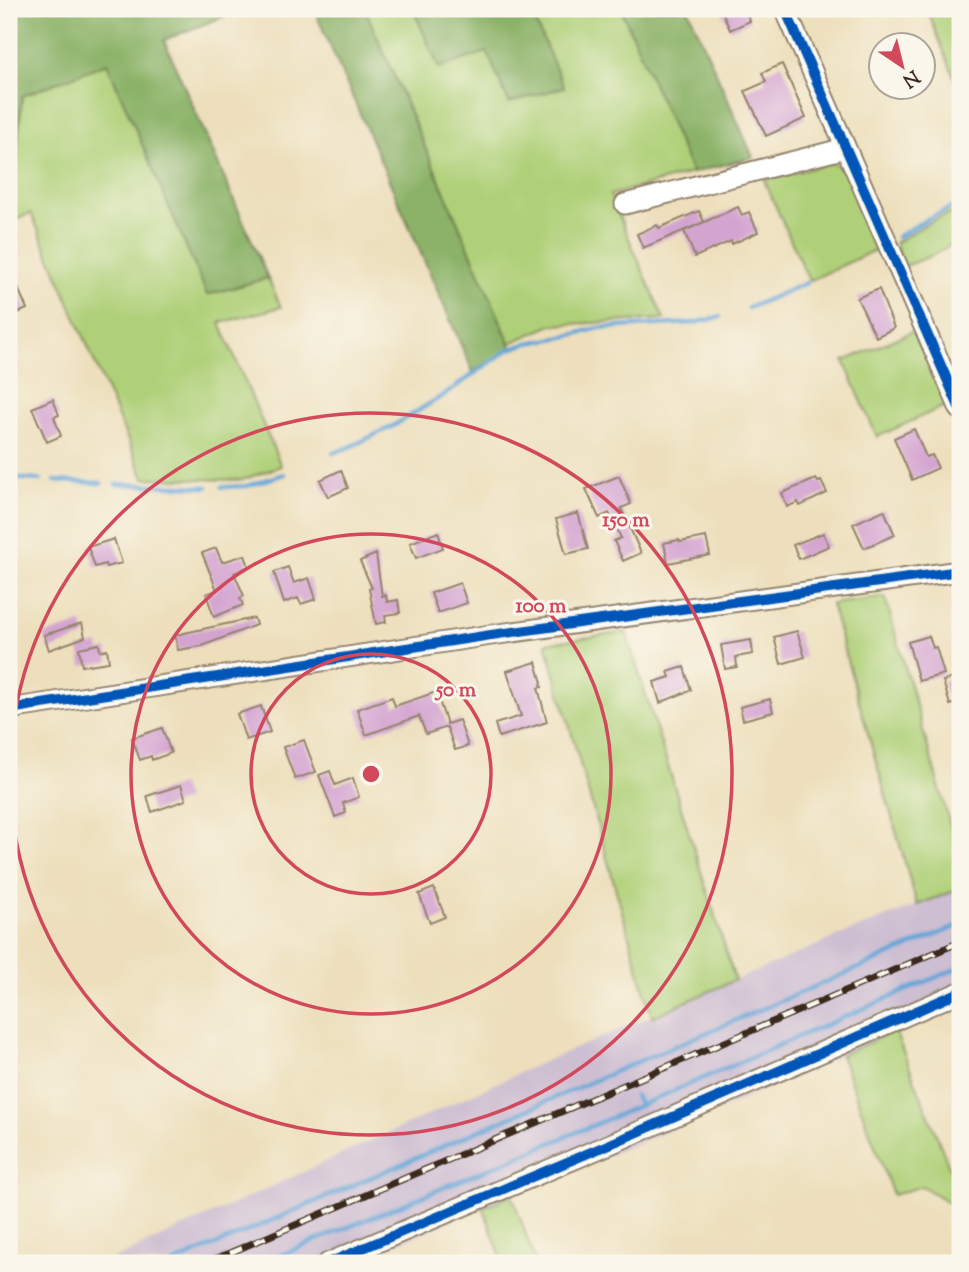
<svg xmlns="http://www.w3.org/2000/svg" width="969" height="1272" font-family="'Sorts Mill Goudy',serif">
<rect width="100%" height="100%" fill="#fbf7ec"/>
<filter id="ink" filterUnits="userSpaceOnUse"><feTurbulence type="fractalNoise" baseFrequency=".0143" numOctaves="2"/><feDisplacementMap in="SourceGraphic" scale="14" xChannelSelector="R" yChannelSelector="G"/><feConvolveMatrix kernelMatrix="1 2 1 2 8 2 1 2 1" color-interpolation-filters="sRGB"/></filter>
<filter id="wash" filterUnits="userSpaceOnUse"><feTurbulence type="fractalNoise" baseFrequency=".00686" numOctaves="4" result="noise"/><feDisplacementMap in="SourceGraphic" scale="28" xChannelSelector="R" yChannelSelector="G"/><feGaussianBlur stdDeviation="1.57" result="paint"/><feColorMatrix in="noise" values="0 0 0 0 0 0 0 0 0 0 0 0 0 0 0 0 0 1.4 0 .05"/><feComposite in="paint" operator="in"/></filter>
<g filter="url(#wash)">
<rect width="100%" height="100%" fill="#eddfbc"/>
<path fill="#cebed1" d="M960,889V1001L719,1110L483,1207L352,1263H105L534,1066L848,932Z"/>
<path fill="#afd078" stroke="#757d4b" stroke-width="2" d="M365,9H413L439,68L554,9H621L692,173L610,195L664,319L552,325L510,343Z
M927,9H960V92Z
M107,62L207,294L268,278L281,307L220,323L281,466L242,480L144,478L31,213L9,222V178L15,177L22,96Z
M832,163L848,169L882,247L809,281L764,180Z
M950,213L959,238C944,252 924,259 904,266L895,243L928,223Z
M918,329L949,404L877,437L844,361Z
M885,597L960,860V889L917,905L831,604Z
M626,632L735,980L652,1017L546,643Z
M895,1031L960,1194V1206L956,1207L922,1186L893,1195L841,1055Z
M512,1195L536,1263H503L483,1207Z"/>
<path fill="#8bb268" stroke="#636e43" stroke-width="2" d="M9,9H243L164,40L268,278L207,295L107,63L22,96L15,178H9Z
M314,9H365L512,348L473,372Z
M413,9H554L534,19L564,87L509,103L487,52L439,68Z
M621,9H688L753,157L692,173Z"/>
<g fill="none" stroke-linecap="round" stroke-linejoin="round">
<path stroke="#65a6d8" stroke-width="4.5" d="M897,237L929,218L960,204
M748,308L806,283
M333,453L350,447L393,426L444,395L508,350L528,343L563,337L599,328L694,323L720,317
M9,478L41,480
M55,481L101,483
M116,484L207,487
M222,487L247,486L284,474
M635,1096L640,1105
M174,1263L623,1068L960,925
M262,1263L613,1117L960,967"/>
</g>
<g id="blocks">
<path fill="#d4a4d1" d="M721,9H745L750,21L730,30Z
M782,64L806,118L766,136L745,91L766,82L762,73Z
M738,207L742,215L749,212L758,232L732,244L731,241L695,257L684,231Z
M699,211L704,222L643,248L637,234L657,225L659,228Z
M18,288L27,309L9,317V292Z
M879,289L894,328L876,337L857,298Z
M53,399L59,415L54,417L61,436L47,442L32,408Z
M914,429L926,457L932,455L938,468L912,480L894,438Z
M341,470L348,488L328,497L320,480Z
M619,476L631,504L621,508L641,553L623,561L614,541L621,538L609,513L599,518L586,489Z
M816,479L818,482L821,481L827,493L800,506L798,502L787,507L782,493Z
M884,510L895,535L864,548L853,524Z
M578,513L588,549L566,554L556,519Z
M438,532L443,548L416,558L410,543Z
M823,533L829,546L799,559L793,545Z
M706,537L710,555L668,563L664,543L679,540L680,542Z
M114,539L122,563L106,567L105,564L95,567L88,547Z
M216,548L222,562L245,555L249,567L234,573L244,596L240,598L243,605L214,617L206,594L217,590L202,553Z
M376,554L382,596L386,595L387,602L398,600L400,613L385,615L386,622L376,624L369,589L372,588L360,561Z
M288,567L294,583L309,578L316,599L301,604L298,598L284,603L274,572Z
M460,583L467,603L438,613L431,593Z
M254,618L256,625L202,646L178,650L175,635Z
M82,623L85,637L49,650L44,635Z
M797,631L805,657L781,664L774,637Z
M929,636L933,648L936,647L944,674L919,681L908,642Z
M751,640L753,654L736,657L737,667L725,669L721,645Z
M99,644L100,651L107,649L109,662L82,666L79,648Z
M536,662L542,683L541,684L542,687L538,688L547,722L499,737L495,724L521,716L507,671Z
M684,667L691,690L660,703L654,682L670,677L668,672Z
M960,676V702L950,705L943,681Z
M436,692L447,724L459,720L468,746L455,750L447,727L426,734L419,716L366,735L357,709L392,697L395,706Z
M770,699L773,712L743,720L740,707Z
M261,706L270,732L246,740L237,714Z
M162,728L171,753L152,760L151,756L140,760L132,738Z
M304,740L316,772L295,779L283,747Z
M330,771L335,785L353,778L359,797L343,803L346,813L335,817L319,775Z
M181,785L186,800L152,812L147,796Z
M434,888L445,917L430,923L419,894Z"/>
</g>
</g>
<g filter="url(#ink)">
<use href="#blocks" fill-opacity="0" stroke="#94846d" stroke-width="2"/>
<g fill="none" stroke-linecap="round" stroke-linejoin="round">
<g stroke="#94846d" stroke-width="23">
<path id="minor" d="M785,9L960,409
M625,204L834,151L845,147
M9,709L491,635L960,571
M328,1263L636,1133L960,992"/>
</g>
<use href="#minor" stroke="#fff" stroke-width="19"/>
<g stroke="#3b2a1e" stroke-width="7">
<path id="rail" d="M206,1263L960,942"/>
</g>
<use href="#rail" stroke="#fbf7ec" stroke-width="4.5" stroke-dasharray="13" stroke-linecap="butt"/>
<g stroke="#fbf7ec" stroke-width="15">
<path id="cycleway" d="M785,9L960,409
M9,709L491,635L960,571
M328,1263L636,1133L960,992"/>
</g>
<use href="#cycleway" stroke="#0057b8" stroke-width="10"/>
</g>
</g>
<g fill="none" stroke="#d1495b" stroke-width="3.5">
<circle cx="371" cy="774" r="120"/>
<circle cx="371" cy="774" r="240"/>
<circle cx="371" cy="774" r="361"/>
</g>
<circle cx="371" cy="774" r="10" fill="#d1495b" stroke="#fbf7ec" stroke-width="3.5"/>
<g font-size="21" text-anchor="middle" font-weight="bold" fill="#d1495b" stroke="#fbf7ec" stroke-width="6" stroke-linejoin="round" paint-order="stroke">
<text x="626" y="526">150 m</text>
<text x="541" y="612">100 m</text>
<text x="456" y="696">50 m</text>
</g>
<rect width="969" height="1272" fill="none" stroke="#fbf7ec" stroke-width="35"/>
<g transform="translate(902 66) rotate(145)"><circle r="33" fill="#fbf7ec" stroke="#aea59a" stroke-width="2"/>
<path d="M0-5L12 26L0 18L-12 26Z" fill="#d1495b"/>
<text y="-10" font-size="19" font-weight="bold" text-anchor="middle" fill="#3b2a1e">N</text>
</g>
</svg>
